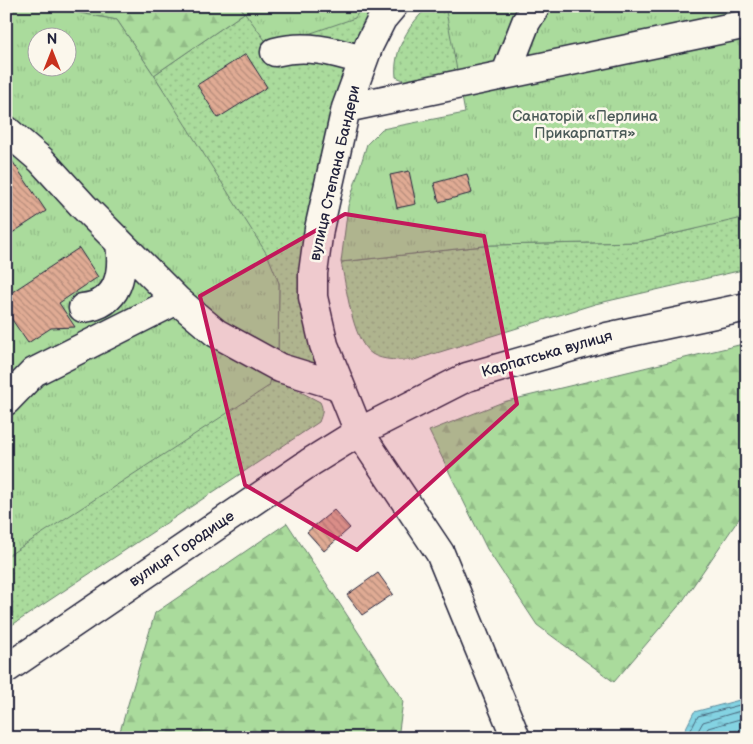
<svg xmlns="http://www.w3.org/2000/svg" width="753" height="744" font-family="'Balsamiq Sans',sans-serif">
<defs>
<pattern id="grass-dots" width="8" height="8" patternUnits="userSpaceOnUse" patternTransform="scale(1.25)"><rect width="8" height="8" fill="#aadb9c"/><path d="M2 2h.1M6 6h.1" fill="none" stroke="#92bc87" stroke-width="1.8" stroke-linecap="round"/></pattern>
<pattern id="forest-firs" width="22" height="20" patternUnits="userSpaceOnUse" patternTransform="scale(1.25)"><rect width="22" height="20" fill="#aadb9c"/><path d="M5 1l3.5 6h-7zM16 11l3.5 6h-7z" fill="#92bc87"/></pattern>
<pattern id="park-tufts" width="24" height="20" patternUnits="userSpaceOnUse" patternTransform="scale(1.25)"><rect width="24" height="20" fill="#aadb9c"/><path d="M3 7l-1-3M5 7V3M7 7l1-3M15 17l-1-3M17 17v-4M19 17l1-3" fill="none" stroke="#92bc87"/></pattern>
<pattern id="water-ripples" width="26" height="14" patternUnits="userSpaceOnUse" patternTransform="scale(1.25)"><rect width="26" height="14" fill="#84d3e2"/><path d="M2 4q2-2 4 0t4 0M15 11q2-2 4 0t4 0" fill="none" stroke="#72b5c3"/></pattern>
<pattern id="building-back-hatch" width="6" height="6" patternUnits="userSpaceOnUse" patternTransform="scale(1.25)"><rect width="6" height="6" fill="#e0ab94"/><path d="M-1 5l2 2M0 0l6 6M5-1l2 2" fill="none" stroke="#b58b7a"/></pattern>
</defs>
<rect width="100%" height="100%" fill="#fbf7ec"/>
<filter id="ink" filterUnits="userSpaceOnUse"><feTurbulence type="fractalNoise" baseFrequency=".02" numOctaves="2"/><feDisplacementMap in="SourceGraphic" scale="10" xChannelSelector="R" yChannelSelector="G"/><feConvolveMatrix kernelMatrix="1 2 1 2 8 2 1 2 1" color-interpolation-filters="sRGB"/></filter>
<g filter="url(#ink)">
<path fill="url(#grass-dots)" stroke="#667e6c" d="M240,6H378L359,42L312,38L347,63L333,108L308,225L325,360L316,369L278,356L279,283L154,75L244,13Z
M429,6H520L458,75L411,83L396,77C393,50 409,24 429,6Z
M747,160V269L595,304L414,360C401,360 383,361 372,354C352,341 346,284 341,262L492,245L638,242L695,229Z
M272,377L320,402C324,410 322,414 319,422L6,629V414Z"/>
<path fill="url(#forest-firs)" stroke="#667e6c" d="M42,6H240L244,13L154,75L117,20Z
M747,343V507L682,602L614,682L537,625L487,549L429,431L503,402Z
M287,523L403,701L398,738H118L155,613Z"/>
<path fill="url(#park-tufts)" stroke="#667e6c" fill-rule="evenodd" d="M6,6H42L117,20L154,75L268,256L279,283L278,356L269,386L6,557ZM38,38H68V68H38Z
M240,6H362L355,18L270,47Z
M445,6H747V217L638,242L492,245L341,262L348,206L367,144L382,129L465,113Z"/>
<path fill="url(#water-ripples)" stroke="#5d8c9f" d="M747,698V738H681L694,712Z"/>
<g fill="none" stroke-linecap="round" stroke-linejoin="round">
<path stroke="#49697e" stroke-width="1" d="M687,738L698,716L747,703
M694,738L703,722L747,709
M702,738L708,728L747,717"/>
</g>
<path fill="url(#building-back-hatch)" stroke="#22223b" d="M246,54L267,87L218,118L197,85Z
M6,152L46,211L6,237Z
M409,171L416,204L397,208L390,175Z
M467,174L472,193L439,202L434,183Z
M79,248L98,277L59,303L75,327L51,328L28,343L6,311V296Z
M334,510L350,528L324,551L307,532Z
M378,573L393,594L362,615L347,595Z"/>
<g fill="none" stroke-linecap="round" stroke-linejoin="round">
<g stroke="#22223b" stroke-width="31">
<path id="minor" d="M393,6L382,19L369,45L346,108L319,229L313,273V297L324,345L359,432L440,553L516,738
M275,52C306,44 332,51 362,60
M506,73L526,22L536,6
M346,108L747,24
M6,130L41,160L84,207L177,300L216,333L280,368L339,386
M83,308C119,304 124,274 120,243
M6,401L34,372L177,300
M6,669L309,463L359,432L467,377L607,337L747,307"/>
</g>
<use href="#minor" stroke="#fbf7ec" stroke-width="28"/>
</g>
</g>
<path fill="#c2185b" fill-opacity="0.2" stroke="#c2185b" stroke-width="4" stroke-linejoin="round" d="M345,214L484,236L517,404L357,550L245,485L200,296Z"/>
<g text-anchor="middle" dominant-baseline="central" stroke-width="5" stroke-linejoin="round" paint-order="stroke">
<g font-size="15" fill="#4b5a58" stroke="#fbf7ec">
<text x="585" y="116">Санаторій «Перлина<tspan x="585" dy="17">Прикарпаття»</tspan></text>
</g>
<g font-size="15" fill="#22223b" stroke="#fbf7ec">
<text transform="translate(335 173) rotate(-77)">вулиця Степана Бандери</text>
<text transform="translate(547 354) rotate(-16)">Карпатська вулиця</text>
<text transform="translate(182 549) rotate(-34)">вулиця Городище</text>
</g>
</g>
<rect width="753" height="744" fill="none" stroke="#fbf7ec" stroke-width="25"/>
<rect x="12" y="12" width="728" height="719" fill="none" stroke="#22223b" stroke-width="2" filter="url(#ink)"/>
<g transform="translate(52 52)"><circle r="24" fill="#fbf7ec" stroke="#a4a2a5"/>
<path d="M0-4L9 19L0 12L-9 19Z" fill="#c8321e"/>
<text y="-8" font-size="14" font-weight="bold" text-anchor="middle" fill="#22223b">N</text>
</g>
</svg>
